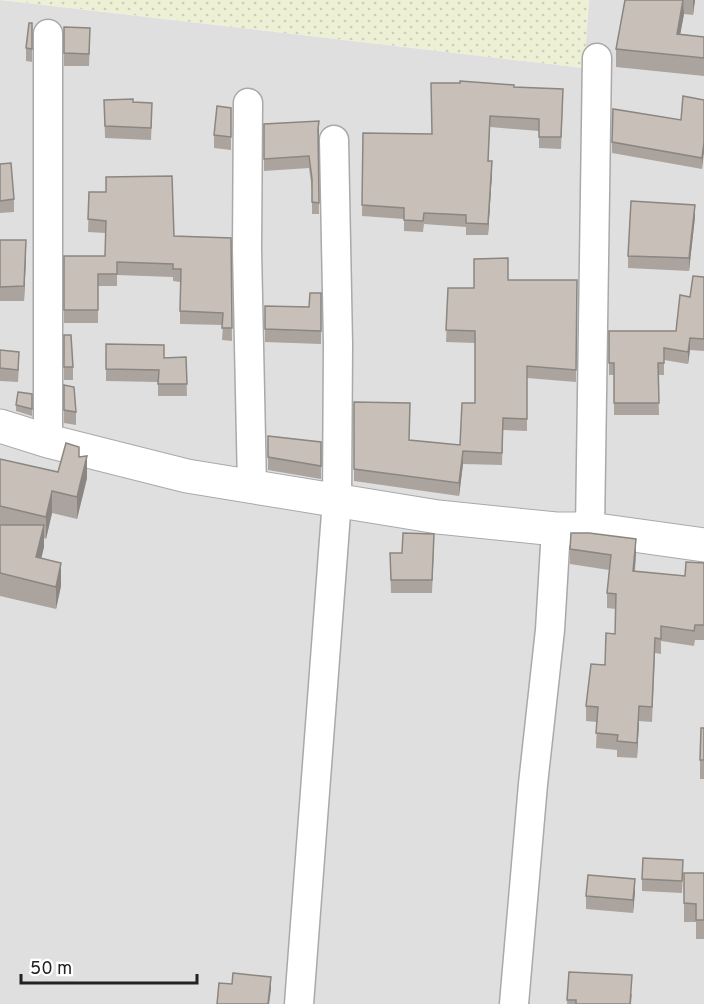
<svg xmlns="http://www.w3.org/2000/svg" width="704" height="1004" font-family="Overpass,sans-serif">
<defs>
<pattern id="farmland-dots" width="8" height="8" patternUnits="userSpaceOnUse" patternTransform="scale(1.5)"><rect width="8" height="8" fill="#eef0d5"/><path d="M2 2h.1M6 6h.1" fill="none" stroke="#ccceb7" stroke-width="1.8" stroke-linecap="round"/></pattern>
</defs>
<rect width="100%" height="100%" fill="#f2efe9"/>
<path fill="#e0dfdf" d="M0,0L584,68L589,0H704V1004H0Z"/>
<path fill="url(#farmland-dots)" d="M6,0H589L584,68Z"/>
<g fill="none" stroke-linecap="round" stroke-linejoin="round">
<g stroke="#a9a9a9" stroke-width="31">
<path id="minor" d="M48,34V441
M248,103L247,250L252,487
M590,529L597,58
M299,1004L337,500L338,344L334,140
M514,1004L533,784L550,630L556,529"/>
</g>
<g stroke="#a9a9a9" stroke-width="35">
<path id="tertiary" d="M0,426L48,441L187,476L438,517L556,529H590L704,545"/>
</g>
<use href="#minor" stroke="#fff" stroke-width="28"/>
<use href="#tertiary" stroke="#fff" stroke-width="33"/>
</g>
<path fill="#aba49e" d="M625,0H695L693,15L684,14L680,34L704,37V76L616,67V49Z
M32,23V62L26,61V48Z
M64,27L90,40L89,66H64Z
M514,87L563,100L561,149L539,148V131L490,127L488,161L492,172L488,235H466V227L424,224L423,232L404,231V219L362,216L363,133L432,134Z
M104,100L133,102L152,116L151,140L105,138Z
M704,100L702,169L612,153V142L681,120Z
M231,108V150L214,148V135Z
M264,124L319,133L318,139L319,214H312V190L309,168L264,171Z
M0,164L14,199V212L0,213Z
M89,192L174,236L231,238L232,341L222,340L223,325L180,324V282L173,281V277L117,275V286H98V323H64V256H105V233L88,232Z
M695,217L689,271L628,268V256Z
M0,240L26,254L24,301H0Z
M704,277V351L690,350L688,364L664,360V375H658L659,415H614V375H609V331H676L690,297Z
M508,280H577L576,382L527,378V431L503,430L502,465L463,464L459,496L354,481V402L410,440L460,445L475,403V343L446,342L448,288H474Z
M321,293V344L265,342V306L309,307Z
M64,335L73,367V380H64Z
M0,350L19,365L18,382L0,381Z
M186,357L187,396H158V382L106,381V369L164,358Z
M64,385L76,412V425L64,423Z
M32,394V416L16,411V405Z
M268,436L321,442V479L268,470Z
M79,457L87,478L77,519L52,513L46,539L44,538V547L41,558L61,586L56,609L0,596V459L58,472Z
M434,547L432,593H391L390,553H402Z
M570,549L636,554L635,571L685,576L704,563V640H695L694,646L661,641V654L655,653L652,722L639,721L637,758L617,757V750L596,748L597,722L586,721V706L605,665L615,634L616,609L607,608V593L609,570L570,564Z
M704,728V779H700V760Z
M683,872L682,893L642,891V879Z
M684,873H704V939H696V922H684Z
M635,892L633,913L586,909V896Z
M569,972L632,994L631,1004H567Z"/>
<path fill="#8b8681" d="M683,0L684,14L677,52V34Z
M693,0H695L693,15Z
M319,121V133L318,140V129Z
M704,142V152L702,169V158Z
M492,161V172L488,235V224Z
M695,205V217L689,271V258Z
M26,240V254L24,301V286Z
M690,338V350L688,364V352Z
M463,451V464L459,496V483Z
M87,456V478L77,519V497Z
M52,491V513L46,539V517Z
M44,525V547L36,580V557Z
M636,539V554L633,586V571Z
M61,563V586L56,609V587Z
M639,706V721L637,758V743Z
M635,879V892L633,913V900Z
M271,977V990L269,1004H268Z"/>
<path fill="#c7bfb8" stroke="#8b8681" stroke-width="1.5" d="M625,0H683L677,34L704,37V58L616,49Z
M29,23H32V49L26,48Z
M64,27L90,28L89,54L64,53Z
M460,81L514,85V87L563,89L561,137H539V119L490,116L488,161H492L488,224L466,223V215L424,213L423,221L404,220V208L362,205L363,133L432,134L431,83H460Z
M683,96L704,100V142L702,158L612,142L613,109L681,120Z
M133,99V102L152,103L151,128L105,126L104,100Z
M217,106L231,108V137L214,135Z
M319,121L318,129L319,203L312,202V179L309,156L264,159V124Z
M11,163L14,199L0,201V164Z
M172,176L174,236L231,238L232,328H222L223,313L180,311L181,269H173V264L117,262V274H98V310H64V256H105L106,221L88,219L89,192H106V177Z
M631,201L695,205L689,258L628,256Z
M0,240H26L24,286L0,287Z
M508,258V280H577L576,370L527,366V419L503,418L502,453L463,451L459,483L354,469V402L410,403L409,440L460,445L462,403H475V331L446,330L448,288H474V259Z
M693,276L704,277V339L690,338L688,352L664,348V363H658L659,403H614V363H609V331H676L680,295L690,297Z
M310,293H321V331L265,329V306L309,307Z
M64,335H71L73,367H64Z
M106,344L164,345V358L186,357L187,384H158L159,370L106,369Z
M0,350L19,352L18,370L0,368Z
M64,385L74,387L76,412L64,410Z
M18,392L32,394V409L16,405Z
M268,436L321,442V466L268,457Z
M66,443L79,447V457L87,456L77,497L52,491L46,517L0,506V459L58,472Z
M0,525H44L36,557L61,563L56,587L0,573Z
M403,533L434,534L432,580H391L390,553H402Z
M571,533H589L636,539L633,571L685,576L686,562L704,563V625H695L694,631L661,626V639L655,638L652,707L639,706L637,743L617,741L618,735L596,733L598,707L586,706L591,664L605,665L606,633L615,634L616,594L607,593L611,555L570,549Z
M701,728H704V760H700Z
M643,858L683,860L682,881L642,879Z
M684,873H704V920H696V904L684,903Z
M588,875L635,879L633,900L586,896Z
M569,972L632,975L630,1004H576V1000H567Z
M233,973L271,977L268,1004H217L219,983L232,984Z"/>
<path d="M21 974v9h176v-9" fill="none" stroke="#222222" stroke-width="3"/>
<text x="30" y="974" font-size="18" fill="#222222" stroke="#ffffff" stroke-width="4.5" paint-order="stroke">50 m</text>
</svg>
